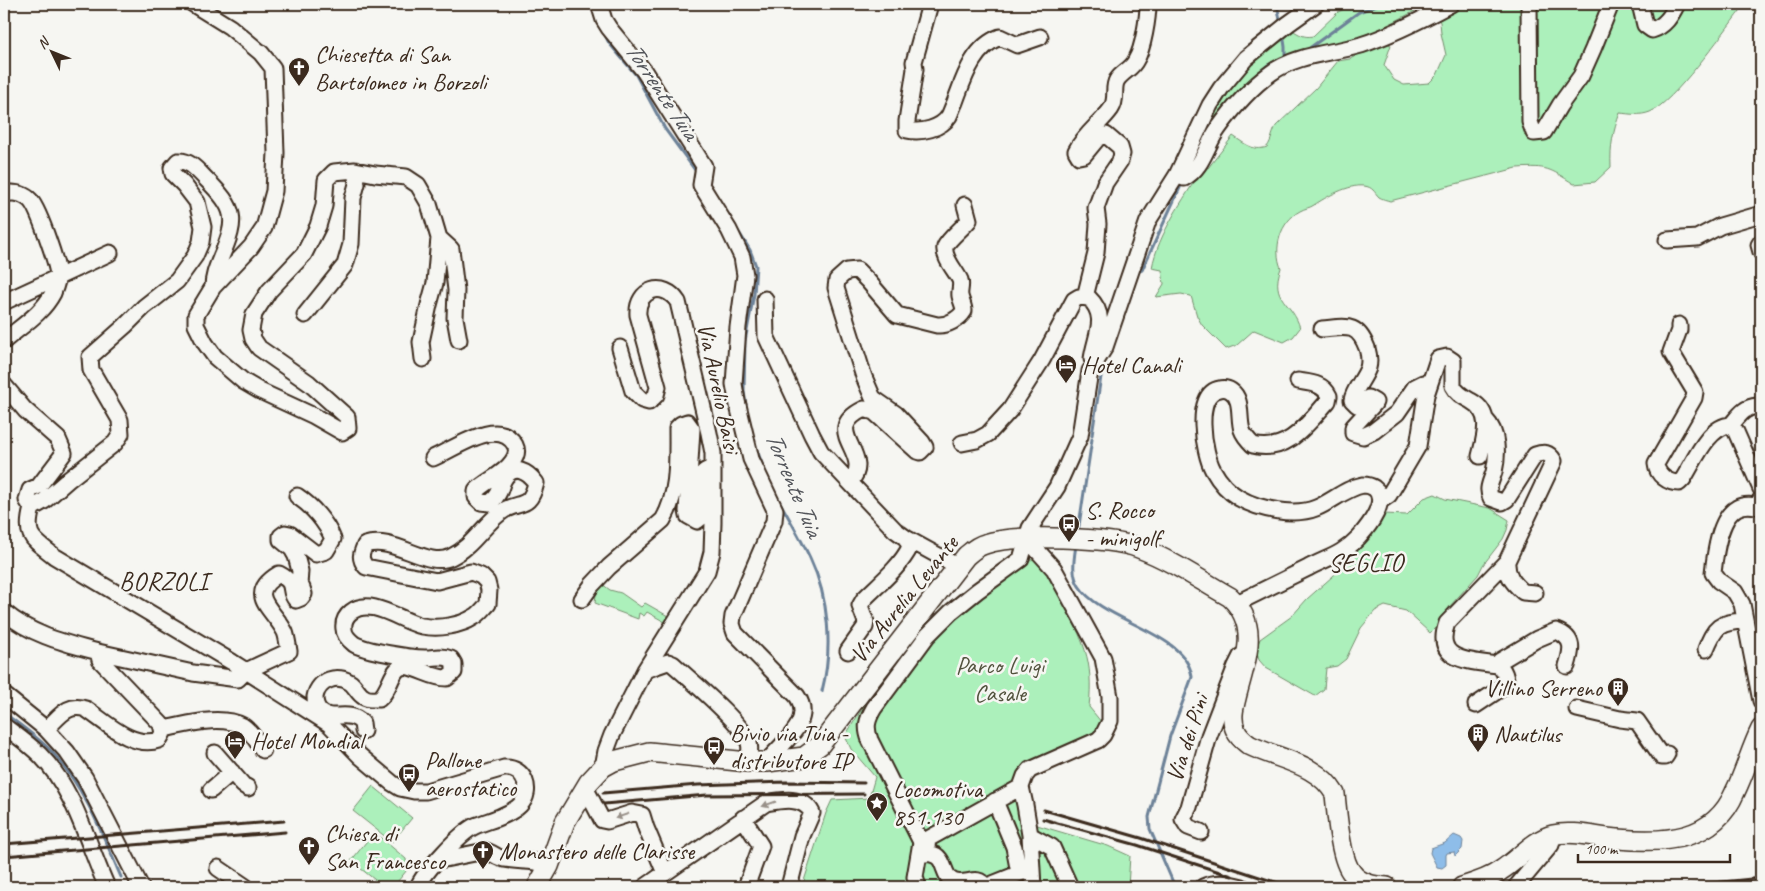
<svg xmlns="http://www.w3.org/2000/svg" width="1765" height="891" font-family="Caveat,sans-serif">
<rect width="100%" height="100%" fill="#f6f6f2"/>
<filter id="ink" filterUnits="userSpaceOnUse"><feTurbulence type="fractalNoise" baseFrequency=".02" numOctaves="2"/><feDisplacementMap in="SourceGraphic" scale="10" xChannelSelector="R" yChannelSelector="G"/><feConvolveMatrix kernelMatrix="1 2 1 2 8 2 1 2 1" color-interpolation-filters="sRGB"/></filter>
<g filter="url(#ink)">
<path fill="#acf0bb" stroke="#748d6c" d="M1354,4H1744L1740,11C1723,33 1673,103 1650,112C1640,116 1630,114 1620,113C1613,131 1610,147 1611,167L1595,182L1574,184C1549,168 1547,166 1517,168L1390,201C1387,200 1382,199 1379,197C1374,192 1373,187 1364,186C1349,184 1326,197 1314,205C1310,208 1305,208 1300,211C1280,222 1273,248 1281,268C1269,300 1293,302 1300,328L1293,337L1284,342L1254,330L1237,345L1226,349L1202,325L1197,316L1191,296L1181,294L1156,297L1164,284L1162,270L1152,268C1158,234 1184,199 1202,169L1204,167L1208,168L1233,136C1244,143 1253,152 1267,147C1272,140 1272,133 1276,126L1316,88L1338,61L1350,59L1363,52L1367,49L1385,42L1391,45L1384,65L1394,80L1404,85L1429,83L1437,75L1446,55L1441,33L1440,22L1432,7H1423L1368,35L1305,53L1212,132H1205L1203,125L1249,61L1292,30C1299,34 1304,38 1313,36L1338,12Z
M1435,494L1445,499L1490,508L1509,520L1507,530L1503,539L1483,565L1478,575L1450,606L1438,625L1430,633L1406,611L1385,606L1375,611L1361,628L1346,659L1337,666L1326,668L1324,689L1315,696L1266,668L1259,660L1256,649L1260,639L1292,616L1307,599L1342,568L1356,550L1374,519L1384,514L1407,515L1424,498Z
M1036,558C1052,573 1053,581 1062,600C1083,641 1094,659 1089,707L1102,723L1093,734L1027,766L1018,800L1037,825L1108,846L1130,856L1128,887H802L826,813L832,800L869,798L875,777L851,749L845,736L867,701L908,648L939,613L979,580Z
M602,584L610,590L621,593L641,607L645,603L675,620L672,626L647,612L644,616L639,613L638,619L595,603L596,594Z
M373,786L412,818L392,842L353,811Z
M374,832L406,859L407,870L393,887H384L351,861Z"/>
<path fill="#8ebde9" stroke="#6d8298" d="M1454,835L1461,838L1463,841L1462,849L1455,856L1454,852L1447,853L1446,855V865L1442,868L1437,867L1430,853L1431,848L1445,843Z"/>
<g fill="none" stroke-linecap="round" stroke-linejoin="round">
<path stroke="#6d8298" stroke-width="3" d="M590,4L594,12
M1277,4L1280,20
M603,31L609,43L636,75L665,129L695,170
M1283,33L1285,47V59
M1304,52L1359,12L1379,4
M1252,79L1268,65L1277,61
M718,199L750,250L756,266L754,294L745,341L744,391L746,406
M1137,272L1142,270L1183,181
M1092,435L1102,370
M754,442L764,469
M777,497C788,517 800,537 810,558C829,598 833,649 822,691
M1078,532L1092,439
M1076,545C1074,559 1071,574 1079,586C1102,622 1187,632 1192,677L1170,736L1149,817L1150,829L1175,887
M4,713C20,725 38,737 52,752C85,788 102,833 121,877"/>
<g stroke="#3b2a1e" stroke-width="19">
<path id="minor" d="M193,4L230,27L261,53L273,68L276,153L274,191L264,228L251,247L213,287L196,315V325L205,343L215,357L243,381L260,391L314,416L342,432L348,428L347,417L309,383L259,348L253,339L251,330L254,314L269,291L304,254L318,226L324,206L326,180L334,172L355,170L357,184L353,198L351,244L345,265L305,315
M599,4L604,20L609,28L644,71L704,166L701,185L729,230L742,257L745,275L738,327L734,384L737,401L751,459L775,510L774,521L733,616L732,624L735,633L797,696C815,722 781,743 767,762
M930,4L914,62L915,69L907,121V130C921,133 941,129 949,116C951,112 953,106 955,102C964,78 973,47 1000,37L1017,45L1040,37
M1529,4L1530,122L1534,133L1544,132L1560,105L1581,76L1593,49L1611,4
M1640,4L1645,25L1652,30C1665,26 1671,16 1677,4
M355,170L375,174L406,177L418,185L429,204L439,238L435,283L429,305L421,342L423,359
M1177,175L1184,178C1203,168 1206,145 1218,129C1233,108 1250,88 1271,73C1297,54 1330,54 1361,45C1392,35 1423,19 1451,4
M4,194C12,192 22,193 29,199C38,206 56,261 58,274C58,279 55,288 53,293C42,314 21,326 4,341
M439,238L451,249L456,290L455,318L459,340
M1667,240L1697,238L1720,226L1761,214
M1761,242L1759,245L1761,252
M213,287C213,276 217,267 221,257C238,218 236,209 206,179C198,171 190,160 178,161L172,168L173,174L184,185L197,202L203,227L201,242L195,256L177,281L144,307L125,326L90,357L91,370L120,420L121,434L115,443L68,480L44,501L32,508C24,537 33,539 54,556L232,662L329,724L360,756L392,783L400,788L414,791H426L504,768C524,766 534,791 520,805C509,816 489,820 475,826C461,832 423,873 418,887
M1085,297L1096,253L1098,224L1096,208L1105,183L1120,161L1122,154L1120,147L1106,135L1098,138L1084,155L1079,156L1076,151C1084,135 1101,123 1111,109C1118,99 1112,88 1117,80C1122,72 1132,69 1136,60C1143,49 1148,18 1148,4
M765,299L766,336L812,435L821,452L895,530L906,538L957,566
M4,302L110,253
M1679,325V330L1671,352L1695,392L1694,398L1656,464C1657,475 1668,483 1679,483L1683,479C1694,462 1708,426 1731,425L1736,432L1761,489
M1322,329C1346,327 1357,322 1367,348C1369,355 1370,361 1368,368C1364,379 1354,389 1352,400L1357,405L1368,398L1375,402L1374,404L1353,427V433L1363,436L1374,431L1397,413L1415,387L1423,383L1429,384
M4,385L25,410L58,439L64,453L39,486L30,490L27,500L32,508
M1486,420C1498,432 1498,455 1494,472C1491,482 1486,489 1491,498L1502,502L1507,499L1535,455C1544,452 1549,452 1554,461L1507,561C1506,575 1513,583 1523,592L1535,593
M1731,425C1739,416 1744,407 1757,406L1761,410
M962,443L977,440L988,434L1010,410L1042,360L1074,300L1079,297L1089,298C1109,317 1095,336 1092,359
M850,482C876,454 818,431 864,409L874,412L917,451L920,452L925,447L922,442L896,414L873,398L864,377L836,288L837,280L847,271L857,270L868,281L897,315L937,325C947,326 959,319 964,311C964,306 961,301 960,296C959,290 962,286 960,280C956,271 943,258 945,247C948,239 963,228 969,220L965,205
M1761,499L1757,506C1751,505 1742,505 1737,508C1719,518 1715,555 1713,573L1719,581L1735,592L1742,604L1761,701
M1380,501L1389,495L1418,446L1426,395L1438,359L1447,357L1453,361V386C1457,394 1464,397 1471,401C1493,413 1485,436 1480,456
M1027,539L1054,569L1103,658L1110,697V721L1103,735L1098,740L1030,770L1025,776L1021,787L1025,805L1030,835L1052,847L1070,887
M582,599L592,585L609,567L663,520C679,493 677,459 677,428L681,424L687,422L692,429L687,511L688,516L697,521L702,517V513C700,501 694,476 707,470L713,473
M1237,603C1261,591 1284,580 1308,568C1329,557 1342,555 1359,537C1368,527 1390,500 1374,488C1371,486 1367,485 1363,485C1346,488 1331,502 1316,508C1294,517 1258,509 1239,498C1229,492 1219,481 1213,470C1204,454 1193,393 1220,389C1224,388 1228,389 1231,391C1243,399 1238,418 1242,430C1244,436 1249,441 1253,445C1288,454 1308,423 1328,401L1329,396C1323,383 1310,383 1298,381
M4,612C31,635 65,643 98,652
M1706,649C1715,627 1719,622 1744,621
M848,651L865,627L866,622L860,606L864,599C880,583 900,567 910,547L906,538
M1498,665L1500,661L1537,639L1556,631C1575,638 1572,650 1567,666
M645,670L668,662L673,664C689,679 744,724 749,743C751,749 749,756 748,762
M4,695L46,729L67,752L85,778L141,887
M1476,705L1506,685C1507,678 1504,669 1498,665C1471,661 1433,662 1447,623L1507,561
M1577,709L1620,719L1637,721L1662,757H1665L1667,754
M4,726C16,735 29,744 40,755C75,790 87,843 107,887
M46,729C60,717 66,703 86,709C107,723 132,749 159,740L163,733L161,724L100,660L98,652L193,673L238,679L246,671L289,651C288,645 287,637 285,632C274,609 244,595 279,574C298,584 287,590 296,600L301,598L304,594L302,588L299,585L300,571L296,556L292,549L281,540V536L285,533L290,534L316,554L326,551L333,539C326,522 312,506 297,496
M163,729C187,725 219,714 243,726C251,731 258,743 263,750
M363,731L362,723C349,708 332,723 320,711C316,707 315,702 315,697C318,680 338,673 351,683C356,687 358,694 364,697C368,700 374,699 379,699C392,689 391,662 409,667C422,670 433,678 447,678L454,672V664L451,659C441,655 435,658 425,658C410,658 366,651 354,644C349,640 344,635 344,629C343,622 346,616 351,612C371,596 402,622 422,626C439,629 460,626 474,617C479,615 484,608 488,604L489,590L487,582L481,576L471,572L437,581L366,567C359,558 361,554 365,545C394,535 427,569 451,557C472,547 482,527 500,513C518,499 529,512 536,483C528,472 514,463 504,479C501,484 501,489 498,494C496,498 493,500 490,503L481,502L476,497V491C487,480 503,475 512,462C516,457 518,451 515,445C499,415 453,450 433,458
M215,753L243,785L248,788
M603,767L606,751L612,735L645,670L707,571L712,552L713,523V453L709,433L678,302C664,280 636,289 638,315L658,387L656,395L649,402L642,400L633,391L620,348
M211,790L232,772
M584,791L589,795L602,820L607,821L632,813L642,815L646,828L665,873
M995,801L1014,847L1019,873
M743,818L761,846L746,887
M1201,832L1188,827L1183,819L1189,807L1209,736L1236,666L1241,656
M1030,835L1033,887
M919,854C923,854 928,853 931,854C946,856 942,876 953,881C965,887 978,873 985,887
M926,854L928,839L1021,787
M440,857L445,859L485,851C492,852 497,858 504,859C520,862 534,859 549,866
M218,868L246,887
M645,887L766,803C782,800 804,796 812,813L802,836L789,887
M918,887L915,877L921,842L870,740C865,727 867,720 874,708L927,636L951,612L977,591L1021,559L1030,528L1057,487L1080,436L1090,371L1105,347L1148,221L1177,175L1210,105L1221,88L1246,58L1288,24L1316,4
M985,887L1028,870
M1203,887C1216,881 1228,883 1242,887
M1516,887L1551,845L1553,835"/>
</g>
<g stroke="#3b2a1e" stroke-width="22">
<path id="major" d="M537,887L549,866L565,822L589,782L603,767L614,761L649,752L748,762H767L804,757L820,745L966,556C972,551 977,546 985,544C1015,534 1110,537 1139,548C1171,560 1200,580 1230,597C1260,625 1246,659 1237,694C1234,706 1230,719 1236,731C1239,738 1244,741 1249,745C1279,760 1317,763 1335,794C1337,813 1340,860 1352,873C1360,884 1374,886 1387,887
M1462,887C1475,883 1489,879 1500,871C1518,860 1533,840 1553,835C1573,830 1598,838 1618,839C1664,843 1714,842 1735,792C1745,772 1751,749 1761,729"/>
</g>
<use href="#minor" stroke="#f6f6f2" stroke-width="15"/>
<use href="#major" stroke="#f6f6f2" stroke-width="19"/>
<path stroke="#3b2a1e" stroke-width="3" d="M603,793L698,785L786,782L864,783
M604,804L707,795L864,794
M1044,810L1141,838L1290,887
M1043,819L1137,845L1232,876
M4,844L284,821
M4,856L285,832
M1674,887L1761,878"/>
</g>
<defs><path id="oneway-solid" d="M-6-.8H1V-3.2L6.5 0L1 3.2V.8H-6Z" transform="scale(1.25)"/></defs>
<g fill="#989088">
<use href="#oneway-solid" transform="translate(769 804) rotate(161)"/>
<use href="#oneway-solid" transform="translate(622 816) rotate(161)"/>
</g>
</g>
<defs>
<g id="church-pin" transform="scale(1.125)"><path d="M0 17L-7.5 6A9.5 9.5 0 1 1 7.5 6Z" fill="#3b2a1e" stroke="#f6f6f2"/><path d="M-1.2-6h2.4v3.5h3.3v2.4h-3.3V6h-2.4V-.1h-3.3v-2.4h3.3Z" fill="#fff"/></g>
<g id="hotel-pin" transform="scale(1.125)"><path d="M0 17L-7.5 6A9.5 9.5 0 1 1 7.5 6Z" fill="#3b2a1e" stroke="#f6f6f2"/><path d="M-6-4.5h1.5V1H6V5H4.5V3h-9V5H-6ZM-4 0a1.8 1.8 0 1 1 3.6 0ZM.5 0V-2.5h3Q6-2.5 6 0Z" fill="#fff"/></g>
<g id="bus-pin" transform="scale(1.125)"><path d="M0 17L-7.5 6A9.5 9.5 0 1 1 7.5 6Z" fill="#3b2a1e" stroke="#f6f6f2"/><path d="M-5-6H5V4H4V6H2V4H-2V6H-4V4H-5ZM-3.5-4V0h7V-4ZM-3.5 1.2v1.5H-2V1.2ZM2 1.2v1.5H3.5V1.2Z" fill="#fff"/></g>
<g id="building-pin" transform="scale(1.125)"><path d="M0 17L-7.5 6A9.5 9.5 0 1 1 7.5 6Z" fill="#3b2a1e" stroke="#f6f6f2"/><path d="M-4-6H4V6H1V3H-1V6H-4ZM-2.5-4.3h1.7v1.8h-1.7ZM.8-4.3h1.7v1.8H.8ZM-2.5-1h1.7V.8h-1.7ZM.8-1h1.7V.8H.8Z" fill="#fff"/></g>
<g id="sight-pin" transform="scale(1.125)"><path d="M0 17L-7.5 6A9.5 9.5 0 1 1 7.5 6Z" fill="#3b2a1e" stroke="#f6f6f2"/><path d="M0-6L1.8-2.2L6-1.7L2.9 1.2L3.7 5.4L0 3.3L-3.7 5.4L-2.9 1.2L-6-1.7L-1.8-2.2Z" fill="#fff"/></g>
</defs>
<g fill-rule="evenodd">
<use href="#church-pin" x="299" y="68"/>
<use href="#hotel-pin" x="1066" y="365"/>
<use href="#bus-pin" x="1069" y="524"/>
<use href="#building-pin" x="1618" y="688"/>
<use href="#building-pin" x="1478" y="734"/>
<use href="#hotel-pin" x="235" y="741"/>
<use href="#bus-pin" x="714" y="747"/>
<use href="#bus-pin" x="409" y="774"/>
<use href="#sight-pin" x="877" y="803"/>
<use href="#church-pin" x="309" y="847"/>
<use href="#church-pin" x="483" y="851"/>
</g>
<g text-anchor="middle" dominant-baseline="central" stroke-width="5" stroke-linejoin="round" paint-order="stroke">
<g font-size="24" fill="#3b2a1e" stroke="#f6f6f2" text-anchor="start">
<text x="315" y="54">Chiesetta di San<tspan x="315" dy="28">Bartolomeo in Borzoli</tspan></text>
<text x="1082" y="365">Hotel Canali</text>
<text x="1085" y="510">S. Rocco<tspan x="1085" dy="28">- minigolf</tspan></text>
<text x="1602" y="688" text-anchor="end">Villino Serreno</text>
<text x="730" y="733">Bivio via Tuia -<tspan x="730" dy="28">distributore IP</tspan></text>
<text x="1494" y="734">Nautilus</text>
<text x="251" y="741">Hotel Mondial</text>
<text x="425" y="760">Pallone<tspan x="425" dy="28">aerostatico</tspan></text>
<text x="893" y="789">Locomotiva<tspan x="893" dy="28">851.130</tspan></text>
<text x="325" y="833">Chiesa di<tspan x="325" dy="28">San Francesco</tspan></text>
<text x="499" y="851">Monastero delle Clarisse</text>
</g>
<g font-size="24" fill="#3b2a1e" stroke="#f6f6f2">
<text transform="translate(719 388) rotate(78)">Via Aurelio Baisi</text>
<text transform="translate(904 599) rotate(-51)">Via Aurelia Levante</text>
<text transform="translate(1187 738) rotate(-72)">Via dei Pini</text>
</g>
<g font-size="24" fill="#52523d" stroke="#f6f6f2">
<text x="1000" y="665">Parco Luigi<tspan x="1000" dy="28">Casale</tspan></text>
</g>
<g font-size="25" font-style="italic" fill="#54565b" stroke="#f6f6f2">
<text transform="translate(662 91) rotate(56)">Torrente Tuia</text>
<text transform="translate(794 484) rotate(67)">Torrente Tuia</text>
</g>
<g font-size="25" letter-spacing="1" fill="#3b2a1e" stroke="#f6f6f2">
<text x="1366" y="563">SEGLIO</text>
<text x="164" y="582">BORZOLI</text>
</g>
</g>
<rect width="1765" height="891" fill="none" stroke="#f6f6f2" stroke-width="20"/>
<rect x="10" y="10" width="1745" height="871" fill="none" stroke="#3b2a1e" stroke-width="2" filter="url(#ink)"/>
<g transform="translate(52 52) rotate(313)" stroke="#f6f6f2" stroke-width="4" paint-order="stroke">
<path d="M0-4L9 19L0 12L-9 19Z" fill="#3b2a1e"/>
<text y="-8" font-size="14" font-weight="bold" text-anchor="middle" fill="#3b2a1e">N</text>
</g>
<path d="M1578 854v8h152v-8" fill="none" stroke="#3b2a1e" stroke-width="2.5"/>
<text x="1585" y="854" font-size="15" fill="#3b2a1e" stroke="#f6f6f2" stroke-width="4" paint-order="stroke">100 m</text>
</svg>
